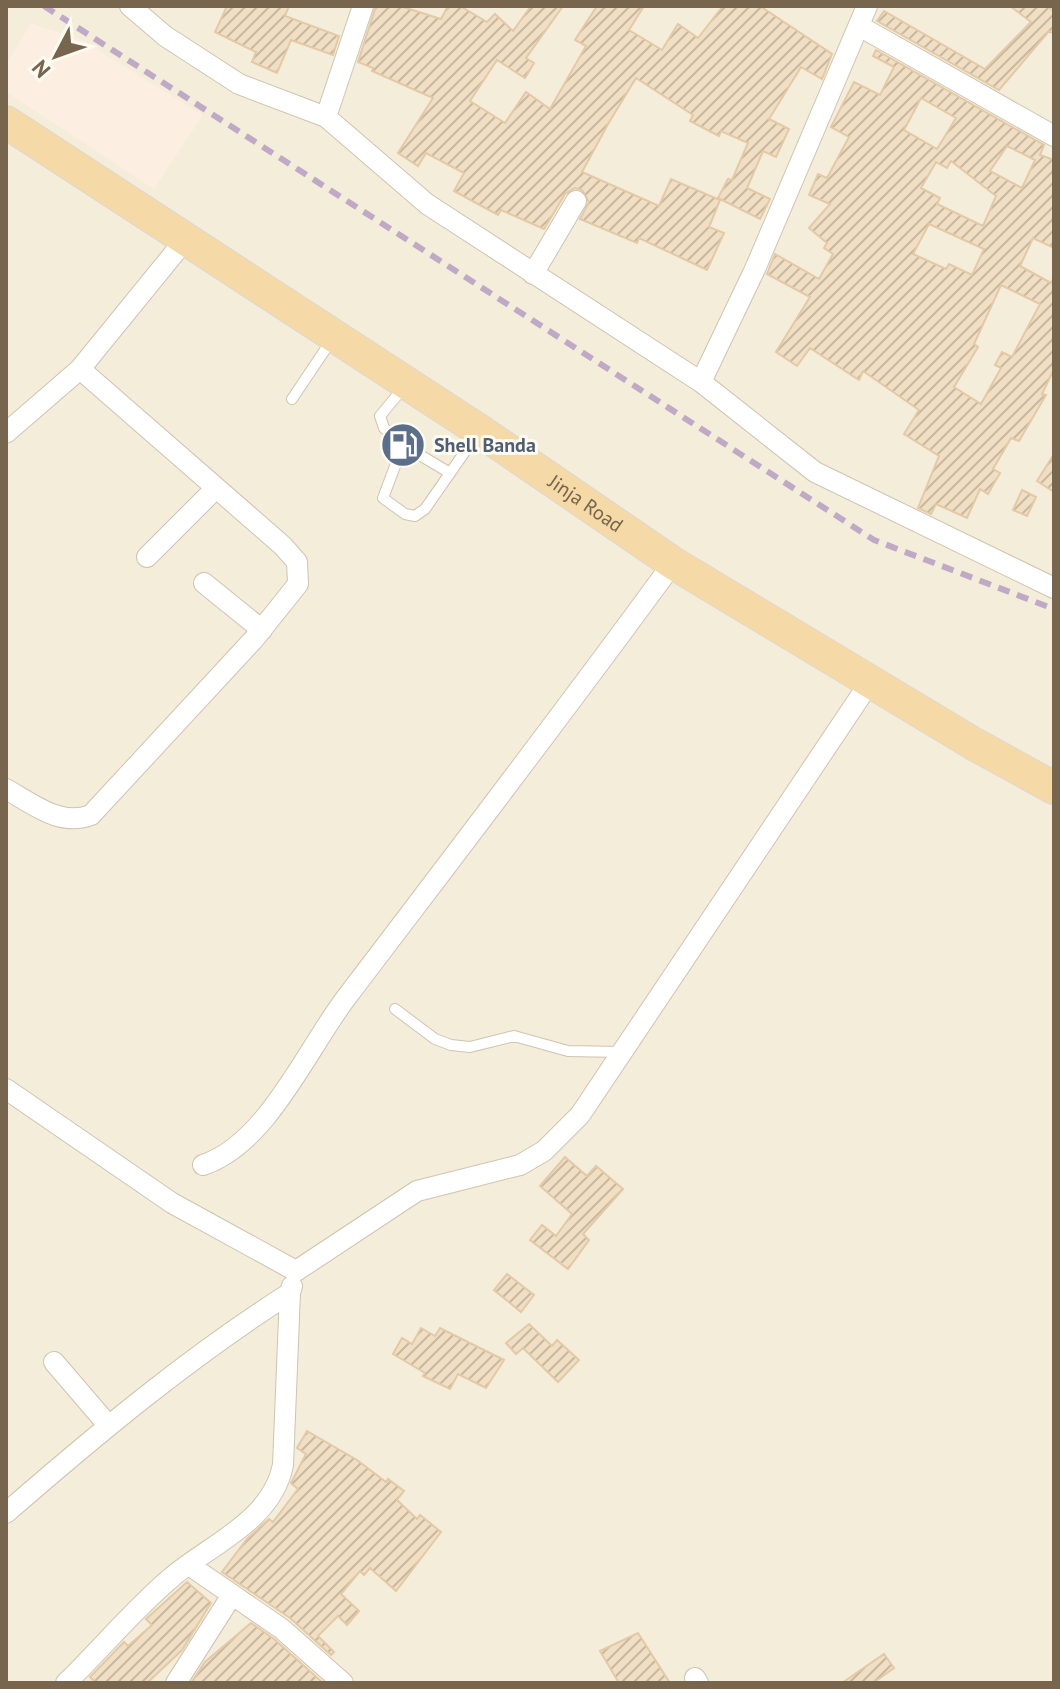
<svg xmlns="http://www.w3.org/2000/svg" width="1060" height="1689" font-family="'PT Sans',sans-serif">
<defs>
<pattern id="building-hatch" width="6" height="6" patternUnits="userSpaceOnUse" patternTransform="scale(2)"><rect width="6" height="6" fill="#f1dfc4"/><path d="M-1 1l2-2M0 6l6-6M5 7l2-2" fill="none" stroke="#c8b8a1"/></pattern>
</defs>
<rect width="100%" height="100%" fill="#fcf9ec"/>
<path fill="#f4edda" d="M6,6H1054V1683H6Z"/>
<path fill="#fceee0" d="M31,23L82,40L203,115L154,189L6,92V64Z"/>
<path fill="url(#building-hatch)" stroke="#e3c9a5" stroke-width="2" fill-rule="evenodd" d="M227,6H289L285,16L339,36L333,55L291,40L277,73L252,62L256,52L215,32Z
M376,6H400L441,19L448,6H460L487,22L495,14L513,31L531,6H563L526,58L534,63L525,78L497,60L470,101L505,123L526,92L550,109L586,46L575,40L597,6H644L629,30L662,50L678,24L698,38L723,6H760L832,54L822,79L801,67L769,119L789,129L776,157L763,151L747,188L770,199L760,219L718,198L728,179L732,180L748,143L721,131L719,136L690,121L693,115L636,78L608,124L582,172L659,206L671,179L720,200L709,227L724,233L707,270L639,238L637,243L580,219L589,202L582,190L575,188L565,194L544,229L501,210L498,215L454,191L464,173L426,153L418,166L398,153L433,98L372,71L373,68L358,62Z
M1010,6H1046L1054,11V34L1049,31L999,90L877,21L884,11L985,69L1031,22Z
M876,50L1044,145L1040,155L1054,160V248L1033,238L1020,266L1051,283L1054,277V369L1042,394L1046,395L1019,441L1011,438L993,469L1000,473L993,485L988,494L980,489L967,518L936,504L931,514L918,508L939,456L904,434L919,410L863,371L859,380L810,348L797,366L776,352L810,297L767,274L775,254L819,279L833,254L824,248L827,243L809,228L830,204L809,195L818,174L827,178L849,137L831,127L854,82L880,95L894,67L873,56ZM921,98L956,118L937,149L904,130ZM1007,146L1035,160L1022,188L990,171ZM951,161L996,196L983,226L937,204L940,198L921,188L936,162L947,168ZM929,224L984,249L972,275L949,264L946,269L913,254ZM1001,285L1040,304L1012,357L1002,352L995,365L1001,368L981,404L954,387L978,347L974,344Z
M1054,454V492L1037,481Z
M1022,490L1036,497L1027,516L1013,510Z
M565,1157L587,1176L596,1166L623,1189L583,1234L589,1240L568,1269L530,1240L542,1225L556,1236L572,1214L540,1186Z
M507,1274L534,1295L521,1312L494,1290Z
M529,1324L552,1346L557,1340L579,1360L558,1382L523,1348L516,1354L506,1343Z
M421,1328L435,1336L440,1328L504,1360L486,1388L458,1374L450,1389L423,1376L425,1373L393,1354L402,1338L412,1344Z
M307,1431L357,1460L386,1482L388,1479L404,1491L397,1500L417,1519L420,1515L441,1532L396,1591L370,1568L364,1575L360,1571L341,1594L359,1611L347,1625L338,1616L318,1636L334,1652L331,1655L290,1618L222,1572L247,1539L269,1519L273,1522L298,1489L291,1483L306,1454L297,1448Z
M187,1582L211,1603L182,1650L147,1683H96L90,1677L124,1642L128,1646L152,1625L146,1619Z
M251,1623L274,1639L323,1683H191L205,1662Z
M638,1633L670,1683H619L600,1651Z
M884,1654L894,1668L873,1683H842Z"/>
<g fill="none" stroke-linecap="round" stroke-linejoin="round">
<g stroke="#cec4b0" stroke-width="12">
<path id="service" d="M404,387L380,416L384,428L403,445L383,498L405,514L415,516L425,509L478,433
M292,399L333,338
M403,445L450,473
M395,1009L435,1039L451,1045L470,1047L514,1036L568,1051L621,1052"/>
</g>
<g stroke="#cec4b0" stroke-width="22">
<path id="minor" d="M130,6L165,36L239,84L326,117L427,204L701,382L755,269L867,6
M861,27L1054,136
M326,117L363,6
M533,274L576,201
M701,382L815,472L1054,588
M6,433L80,369L185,240
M147,557L216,488
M204,583L262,630
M6,789C33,804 60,827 91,815L254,639L298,584L297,562L283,546L80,369
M6,1089L172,1203L296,1271L417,1191L520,1165L544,1151L580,1115L870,682
M203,1165C267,1144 307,1049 346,998C456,853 566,710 673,563
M54,1362L108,1425
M6,1513C97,1434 188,1358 290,1293L292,1286
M189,1565L282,1629L343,1683
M695,1678L698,1683
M66,1683C102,1648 134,1609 172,1577C211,1544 272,1521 283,1465L290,1293
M176,1683L232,1595"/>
</g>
<g stroke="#dcd7d1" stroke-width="34">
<g id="trunk">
<path id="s1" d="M6,122L480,431L673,563L974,744L1054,788"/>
</g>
</g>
<use href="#service" stroke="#fff" stroke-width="10"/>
<use href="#minor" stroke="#fff" stroke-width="20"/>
<use href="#trunk" stroke="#f5daa7" stroke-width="32"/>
<path stroke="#bfa9c7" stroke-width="6" stroke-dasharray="12 8" stroke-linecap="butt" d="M44,6L874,540L1054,609"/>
</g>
<defs>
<g id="fuel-disc" transform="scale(2.3)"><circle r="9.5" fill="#5c6f8a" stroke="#fefcf2"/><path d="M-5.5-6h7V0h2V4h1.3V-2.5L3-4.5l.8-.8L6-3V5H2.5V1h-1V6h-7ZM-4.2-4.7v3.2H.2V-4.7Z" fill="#fff"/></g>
</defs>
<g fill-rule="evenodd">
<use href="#fuel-disc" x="403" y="445"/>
</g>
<g text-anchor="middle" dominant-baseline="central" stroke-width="6" stroke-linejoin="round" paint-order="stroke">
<g font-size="20" font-weight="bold" fill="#4e5e75" stroke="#fefcf2" text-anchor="start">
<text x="434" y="445">Shell Banda</text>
</g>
<g font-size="20" fill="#77654e" stroke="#fefcf2">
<text stroke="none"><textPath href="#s1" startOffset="694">Jinja Road</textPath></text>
</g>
</g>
<rect width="1060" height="1689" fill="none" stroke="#77654e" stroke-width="16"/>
<g transform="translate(56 56) rotate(229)" stroke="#fefcf2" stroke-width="6" paint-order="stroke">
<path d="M0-6L14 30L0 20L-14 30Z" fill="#77654e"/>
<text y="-12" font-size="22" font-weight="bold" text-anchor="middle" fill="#77654e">N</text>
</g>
</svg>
